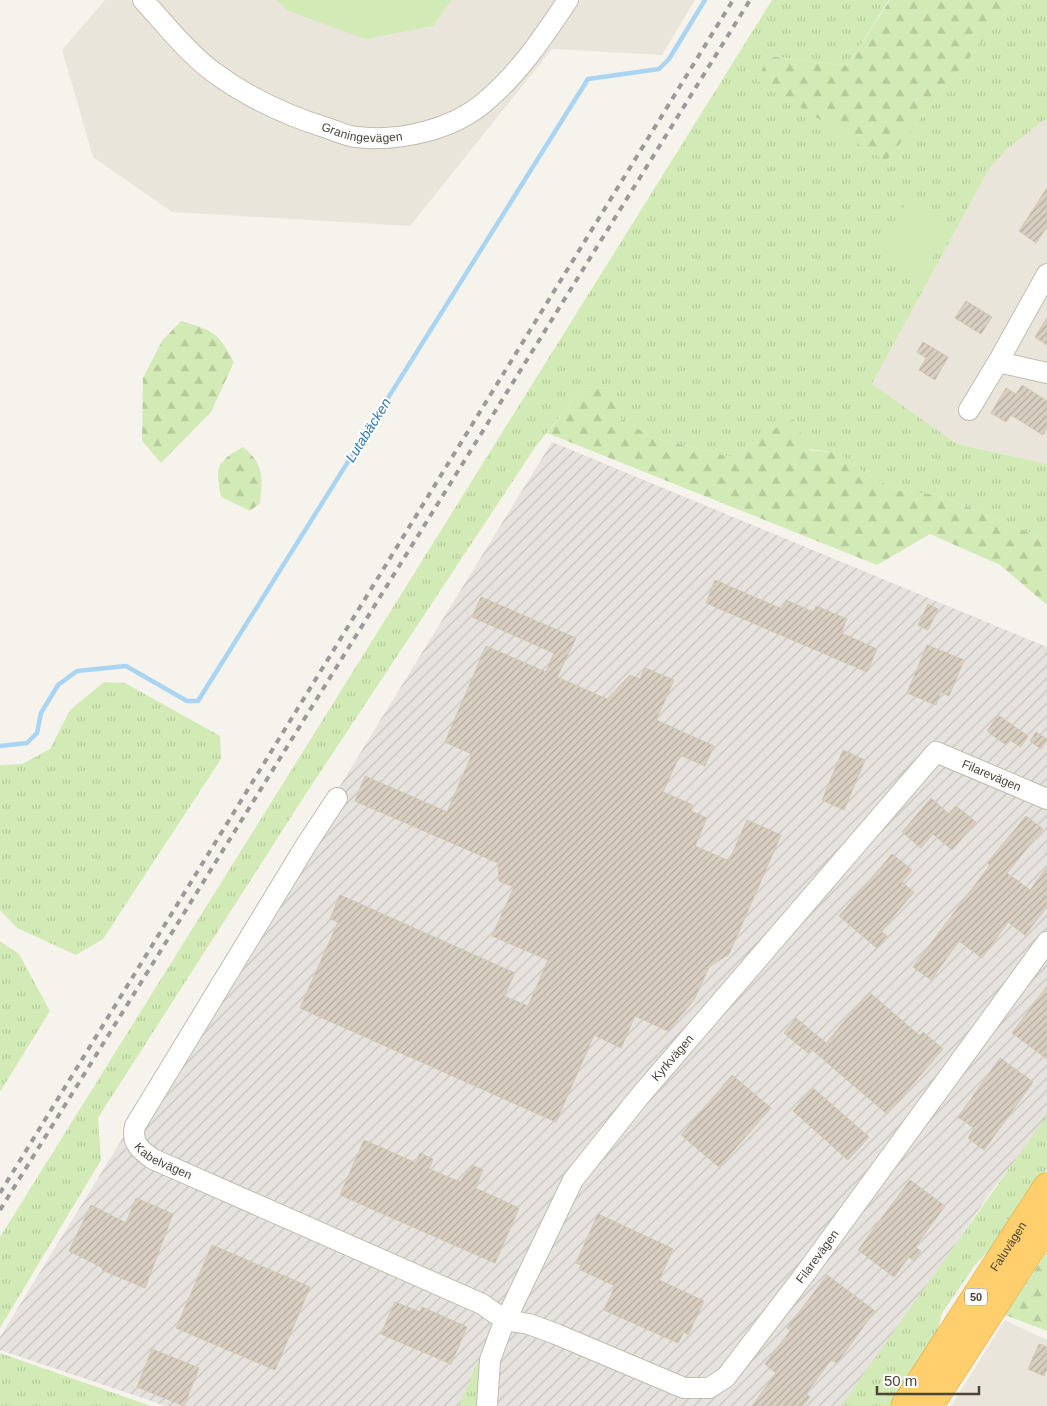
<svg xmlns="http://www.w3.org/2000/svg" width="1047" height="1406" font-family="Helvetica,sans-serif">
<defs>
<pattern id="industrial-furrows" width="10" height="10" patternUnits="userSpaceOnUse" patternTransform="scale(1.25)"><rect width="10" height="10" fill="#e6e2dd"/><path d="M-1 1l2-2M0 10L10 0M9 11l2-2" fill="none" stroke="#c7c3be"/></pattern>
<pattern id="grass-tufts" width="24" height="20" patternUnits="userSpaceOnUse" patternTransform="scale(1.25)"><rect width="24" height="20" fill="#d2eab5"/><path d="M3 7l-1-3M5 7V3M7 7l1-3M15 17l-1-3M17 17v-4M19 17l1-3" fill="none" stroke="#b6ca9c"/></pattern>
<pattern id="forest-firs" width="22" height="20" patternUnits="userSpaceOnUse" patternTransform="scale(1.25)"><rect width="22" height="20" fill="#d2eab5"/><path d="M5 1l3.5 6h-7zM16 11l3.5 6h-7z" fill="#b6ca9c"/></pattern>
<pattern id="building-hatch" width="6" height="6" patternUnits="userSpaceOnUse" patternTransform="scale(1.25)"><rect width="6" height="6" fill="#d8cfc1"/><path d="M-1 1l2-2M0 6l6-6M5 7l2-2" fill="none" stroke="#b1aa9e"/></pattern>
</defs>
<rect width="100%" height="100%" fill="#f6f3ec"/>
<path fill="#eae5da" d="M105,0H695L662,55L552,49L410,226L172,212L93,157L62,50Z
M1047,118V464L957,444L872,384L989,169L1007,149Z
M1005,1320L1047,1340V1406H951Z"/>
<path fill="url(#industrial-furrows)" d="M552,442L1047,647V1119L990,1193L846,1406H166L0,1350V1337Z"/>
<path fill="url(#grass-tufts)" d="M772,0H889L847,66L769,56L886,161L1016,0H1047V118L1007,149L989,169L872,384L957,444L1047,464V540L939,495L898,491L865,473L838,453L751,441L739,459L651,437L620,418L609,387L582,389L536,446L309,789L98,1118L101,1160L0,1328V1237Z
M104,682L125,683L220,736L221,759L103,939L76,955L17,928L0,910V765L22,764L50,749L70,710Z
M0,941L19,954L50,1011L0,1092Z
M1047,1115V1169L1002,1237L975,1265L942,1313L937,1333L895,1401L891,1406H841Z
M0,1353L151,1406H0Z
M480,1357L479,1406H459Z"/>
<path fill="url(#forest-firs)" d="M890,0H1016L886,161L757,80L769,56L847,66Z
M181,321C215,331 217,332 234,362L211,412L161,463L142,441L143,378L162,341Z
M609,387L620,418L651,437L739,459L751,441L794,419L809,450L838,453L865,473L898,491L939,495L1047,540V605L1000,565L930,534L877,565L547,433L582,389Z
M243,447C264,464 263,478 260,503L250,511L221,497C215,467 216,462 243,447Z
M1047,1252V1331L1005,1315Z"/>
<path fill="#d2eab5" d="M276,0H452L433,26L365,39L289,11Z
M907,202L951,228L922,275L879,249Z"/>
<g fill="none" stroke-linecap="round" stroke-linejoin="round">
<path stroke="#a9d4f2" stroke-width="4.5" d="M0,746L27,743L37,733L41,713L58,685L77,671L126,666L187,701H198L588,79L659,69L669,59L705,0"/>
</g>
<path fill="url(#building-hatch)" stroke="#d3c7b4" d="M1047,188V227L1036,243L1019,231Z
M966,301L992,317L981,334L955,318Z
M1047,318V345L1035,337Z
M923,342L948,357L935,380L919,370L926,358L917,352Z
M1022,385L1047,401V428L1043,435L1011,415L1006,422L991,413L1006,388L1016,394Z
M715,580L782,609L786,600L813,612L816,606L847,619L841,633L877,649L867,672L706,603Z
M481,597L576,638L557,677L607,699L630,675L640,679L645,668L674,680L656,720L714,746L705,766L680,755L663,792L693,805L691,811L707,818L695,846L729,861L747,820L781,835L729,954L709,967L694,1000L668,1031L635,1016L621,1048L594,1035L556,1122L300,1008L338,922L330,919L340,895L515,973L504,996L528,1006L548,960L492,936L514,887L499,881L498,863L355,801L365,776L447,812L472,754L445,742L486,646L546,672L554,653L472,617Z
M928,604L938,609L928,630L918,625Z
M927,645L964,660L949,696L941,692L936,705L907,693Z
M998,715L1028,736L1021,747L1010,740L1006,745L987,731Z
M1036,732L1047,739L1041,749L1030,741Z
M843,750L865,760L844,810L822,800Z
M931,798L949,814L956,806L976,822L952,850L933,834L921,848L902,832Z
M1026,816L1043,829L1007,873L1030,890L1047,867V907L1025,935L1008,922L982,958L959,941L931,980L913,967L990,865L987,863Z
M892,854L912,870L902,882L914,892L881,931L887,936L877,948L839,916Z
M1047,986V1059L1012,1033Z
M869,992L920,1036L923,1032L943,1049L887,1114L811,1049L808,1053L784,1033L796,1018L826,1043Z
M1000,1058L1033,1082L984,1150L968,1138L974,1128L958,1117Z
M732,1075L771,1108L719,1167L681,1135Z
M813,1088L869,1137L848,1160L793,1111Z
M364,1140L416,1163L420,1153L433,1159L429,1169L460,1182L472,1165L483,1170L475,1188L519,1208L495,1263L340,1195Z
M910,1180L945,1206L915,1247L921,1251L914,1261L909,1257L894,1277L858,1250Z
M136,1198L173,1214L145,1288L102,1270L103,1268L69,1251L91,1205L126,1223Z
M598,1214L673,1249L659,1280L704,1301L688,1335L684,1332L678,1343L604,1310L615,1286L579,1269L581,1265L576,1263Z
M212,1245L310,1287L275,1370L176,1328Z
M827,1275L875,1311L837,1363L831,1360L806,1394L810,1397L803,1406H752L776,1373L765,1364L790,1331L787,1328Z
M395,1302L420,1312L422,1307L467,1327L451,1364L381,1334Z
M1039,1344L1047,1347V1369L1044,1376L1028,1369Z
M152,1349L199,1368L184,1406L137,1387Z"/>
<g fill="none" stroke-linecap="round" stroke-linejoin="round">
<g stroke="#c2bbae" stroke-width="22">
<g id="minor">
<path id="s1" d="M143,0C165,24 186,51 212,71C247,97 285,115 327,128C336,131 346,136 356,137C399,142 454,130 487,100C520,72 544,36 568,0"/>
<path d="M998,362L1047,274"/>
<path d="M969,410L998,362L1047,373"/>
<path id="s2" d="M337,798L306,845L135,1126C131,1143 140,1150 153,1159L482,1304L505,1320L529,1324L556,1334L684,1388H709L726,1377L807,1271L1047,942"/>
<path id="s3" d="M487,1406L490,1360L501,1330L573,1180L639,1097L936,752L1047,799"/>
</g>
</g>
<g stroke="#e0a43c" stroke-width="29">
<g id="highway">
<path id="s4" d="M905,1406L1047,1187"/>
<path d="M929,1406L1047,1224"/>
</g>
</g>
<use href="#minor" stroke="#fff" stroke-width="20"/>
<use href="#highway" stroke="#ffcf6e" stroke-width="28"/>
<path stroke="#9a9a9a" stroke-width="4" stroke-dasharray="6 6" stroke-linecap="butt" d="M0,1193L733,0
M0,1210L750,0"/>
</g>
<g text-anchor="middle" dominant-baseline="central" stroke-width="4" stroke-linejoin="round" paint-order="stroke">
<rect fill="#fff" stroke="#817c74" stroke-width="1" x="965" y="1288.5" width="22" height="17" rx="4"/>
<g font-size="11" font-weight="bold" fill="#4b4439">
<text x="976" y="1297">50</text>
</g>
<g font-size="12" fill="#4b4439" stroke="#fff">
<text stroke="none"><textPath href="#s1" startOffset="264">Graningevägen</textPath></text>
<text stroke="none"><textPath href="#s3" startOffset="866">Filarevägen</textPath></text>
<text stroke="none"><textPath href="#s3" startOffset="402">Kyrkvägen</textPath></text>
<text stroke="none"><textPath href="#s2" startOffset="436">Kabelvägen</textPath></text>
<text stroke="none"><textPath href="#s4" startOffset="190">Faluvägen</textPath></text>
<text stroke="none"><textPath href="#s2" startOffset="1202">Filarevägen</textPath></text>
</g>
<g font-size="14" font-style="italic" fill="#2e7ab2" stroke="#fff">
<text transform="translate(368 430) rotate(-58)">Lutabäcken</text>
</g>
</g>
<path d="M877 1386v8h102v-8" fill="none" stroke="#4b4439" stroke-width="2.5"/>
<text x="884" y="1386" font-size="15" fill="#4b4439" stroke="#ffffff" stroke-width="4" paint-order="stroke">50 m</text>
</svg>
